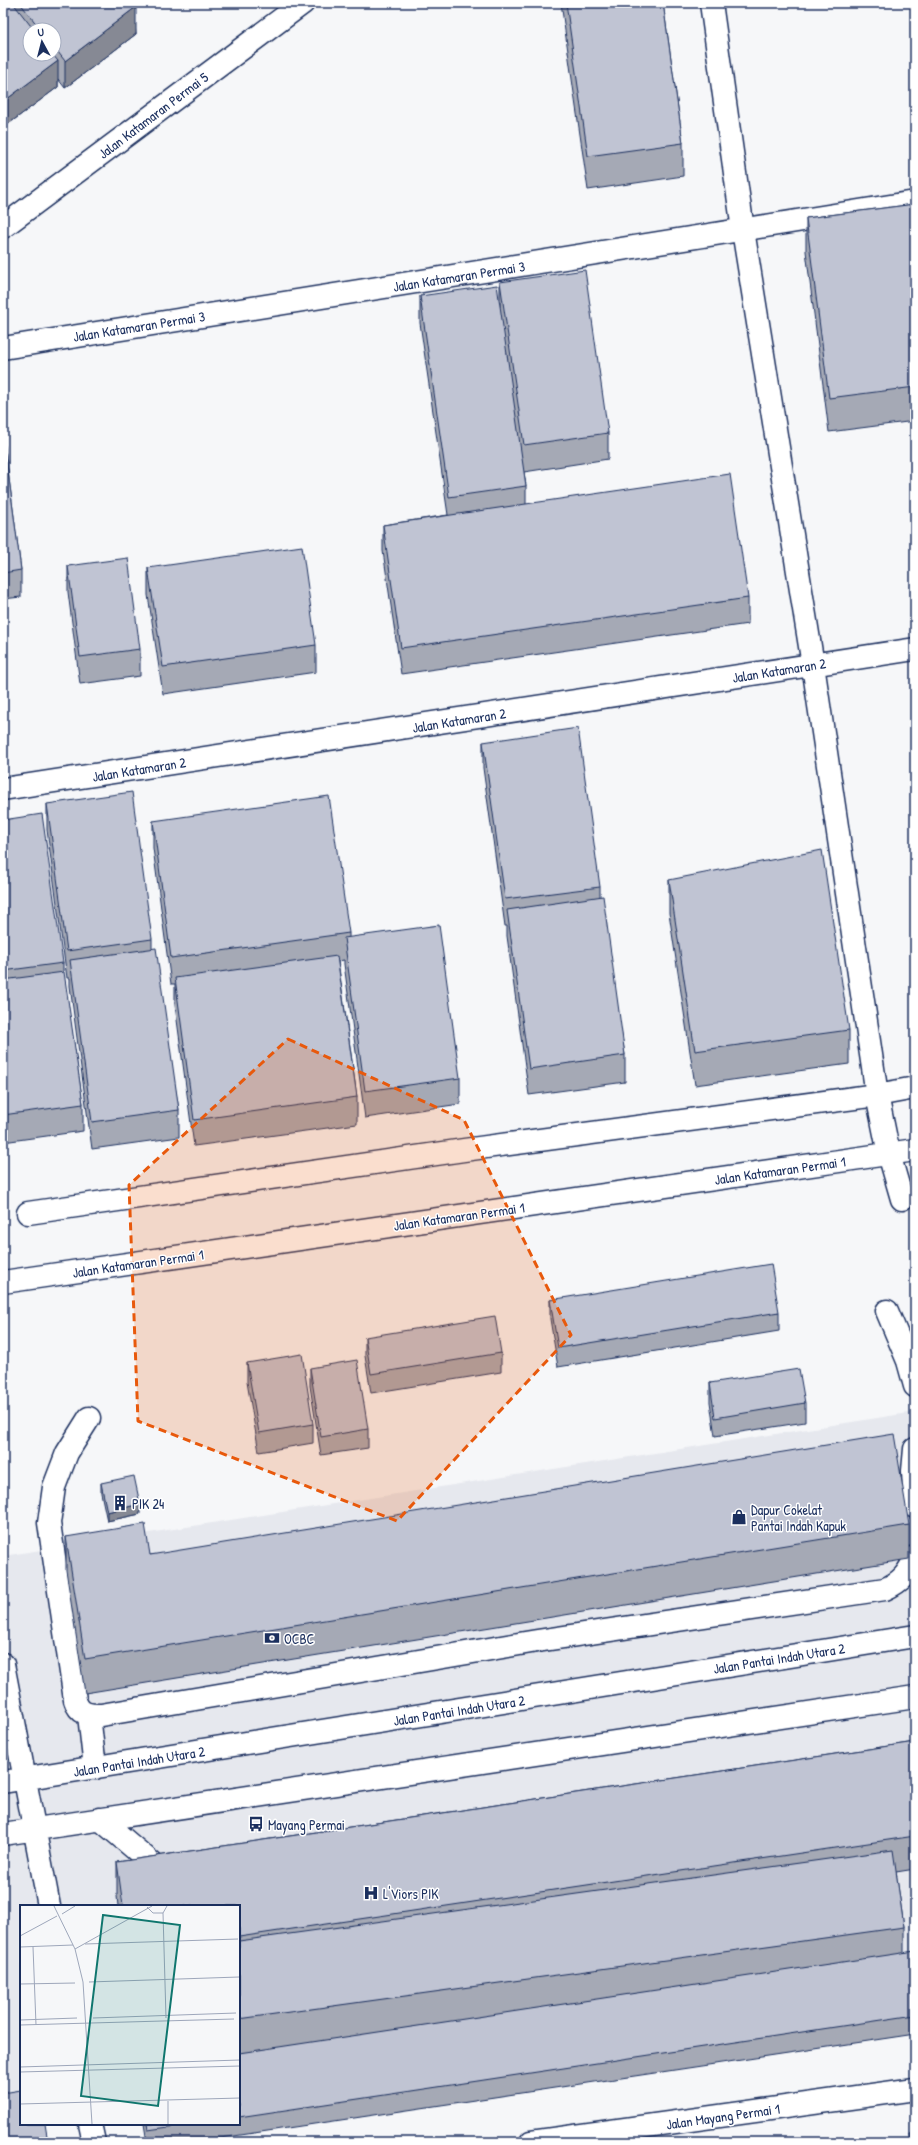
<svg xmlns="http://www.w3.org/2000/svg" width="918" height="2145" font-family="'Patrick Hand',sans-serif">
<rect width="100%" height="100%" fill="#f6f7f9"/>
<filter id="ink" filterUnits="userSpaceOnUse"><feTurbulence type="fractalNoise" baseFrequency=".025" numOctaves="2"/><feDisplacementMap in="SourceGraphic" scale="8" xChannelSelector="R" yChannelSelector="G"/><feConvolveMatrix kernelMatrix="1 2 1 2 8 2 1 2 1" color-interpolation-filters="sRGB"/></filter>
<g filter="url(#ink)">
<path fill="#e6e8ee" d="M915,1412V1961L239,1906H21V2101L3,2103V1556Z"/>
<g fill="none" stroke-linecap="round" stroke-linejoin="round">
<g stroke="#1b2f5e" stroke-width="25">
<path id="minor" d="M711,3L743,230L813,665L877,1095L889,1154L902,1199
M3,227L303,3
M3,348L915,202
M3,789L915,649
M28,1213L464,1150L877,1095L915,1088
M3,1282L915,1150
M887,1311L908,1361L915,1386
M89,1418L67,1453L54,1487L49,1523L75,1700C79,1714 88,1715 101,1715L537,1641L885,1589C901,1582 909,1573 915,1557
M915,1449L913,1471L915,1507
M3,1664L49,1906
M89,1715L95,1768
M3,1782L915,1636
M100,1819L167,1876
M3,1834L915,1697
M90,2124L94,2142
M531,2142L915,2089"/>
</g>
<use href="#minor" stroke="#fff" stroke-width="22"/>
</g>
<path fill="#a5a9b5" stroke="#1b2f5e" fill-rule="evenodd" d="M3,3H133L136,34L65,88L58,79V87L3,128ZM30,30H54V54H30Z
M561,3H663L683,143V176L588,190Z
M915,204V421L829,432L806,251V218Z
M500,282L608,433V459L524,472L526,486V504L748,598V624L401,674L383,551V525L448,515L420,323V296L500,307Z
M3,433L21,570V597L3,599Z
M68,566L140,649V676L80,684L68,592Z
M148,568L316,645V672L163,694L148,595Z
M483,742L600,887V897L625,1055V1082L529,1095L507,936V926H505L483,768Z
M47,804L152,939V948L179,1110V1137L92,1149L70,986V978H67L47,830Z
M3,820L63,963V972L83,1104V1131L3,1142Z
M153,821L349,933V937L460,1078V1104L365,1118L344,964V960L338,961L357,1097V1124L194,1146L175,1005V984H171L153,848Z
M669,880L849,1030V1064L695,1085L669,913Z
M550,1300L779,1312V1331L558,1367L550,1319Z
M365,1337L501,1353V1372L371,1393L365,1356Z
M247,1363L313,1424V1443L259,1452L247,1382Z
M310,1368L368,1429V1448L321,1455L310,1386Z
M710,1383L805,1403V1422L715,1436L710,1402Z
M101,1483L140,1514L107,1521L101,1493Z
M909,1525V1559L85,1693L66,1570V1537L150,1555Z
M915,1742V1869L896,1872L904,1927V1953L915,1951V2034L194,2142H147L144,2124H239V1906H118L117,1896V1862Z"/>
<path fill="#868994" stroke="#1b2f5e" d="M136,7V34L65,88V61Z
M58,61V87L3,128V102Z
M140,1504V1514L107,1521V1512Z"/>
<path fill="#c0c4d3" stroke="#1b2f5e" d="M3,3H13L34,30H30V54H52L58,61L3,102Z
M20,3H133L136,7L65,61L54,47V30H41Z
M566,3H663L683,143L588,156Z
M915,204V387L829,398L806,218Z
M585,270L608,433L524,445L500,282Z
M497,285L526,486L449,497L420,296Z
M3,433L21,570L3,573Z
M730,474L748,598L401,648L383,525Z
M302,546L316,645L163,667L148,568Z
M128,558L140,649L80,657L68,566Z
M578,728L600,887L505,899L483,742Z
M132,792L152,939L67,951L47,804Z
M329,796L349,933L171,958L153,821Z
M42,814L63,963L3,971V820Z
M822,850L849,1030L695,1051L669,880Z
M603,896L625,1055L529,1069L507,910Z
M439,925L460,1078L365,1091L344,938Z
M156,948L179,1110L92,1122L70,960Z
M337,956L357,1097L194,1120L175,978Z
M64,972L83,1104L3,1115V980Z
M771,1264L779,1312L558,1348L550,1300Z
M495,1316L501,1353L371,1374L365,1337Z
M302,1354L313,1424L259,1433L247,1363Z
M357,1360L368,1429L321,1437L310,1368Z
M799,1369L805,1403L715,1418L710,1383Z
M894,1434L909,1525L85,1659L66,1537L145,1524L150,1555Z
M134,1476L140,1504L107,1512L101,1483Z
M915,1742V1836L239,1937V1906H123L117,1862Z
M893,1850L904,1927L239,2019V1941Z
M915,1951V2015L239,2117V2053Z
M21,2090V2124H45L48,2142H3V2093Z
M147,2124H190L148,2130Z
M915,2132V2142H912L910,2133Z"/>
</g>
<path fill="#e8590c" fill-opacity="0.2" stroke="#e8590c" stroke-width="3" stroke-dasharray="8 5" stroke-linejoin="round" d="M288,1039L464,1120L571,1335L397,1521L138,1421L129,1185Z"/>
<defs>
<g id="building-bare" transform="scale(1.2)"><path d="M-4-6H4V6H1V3H-1V6H-4ZM-2.5-4.3h1.7v1.8h-1.7ZM.8-4.3h1.7v1.8H.8ZM-2.5-1h1.7V.8h-1.7ZM.8-1h1.7V.8H.8Z" fill="#1b2f5e" stroke="#fff" stroke-width="2.5" paint-order="stroke"/></g>
<g id="shop-bare" transform="scale(1.2)"><path d="M-5-2.5h2.3a2.7 3.5 0 0 1 5.4 0H5L5.5 6h-11ZM-1.5-2.5h3a1.5 2.3 0 0 0-3 0Z" fill="#1b2f5e" stroke="#fff" stroke-width="2.5" paint-order="stroke"/></g>
<g id="bank-bare" transform="scale(1.2)"><path d="M-6-4H6V4H-6ZM0-2.3a2.3 2.3 0 1 0 0 4.6a2.3 2.3 0 1 0 0-4.6Z" fill="#1b2f5e" stroke="#fff" stroke-width="2.5" paint-order="stroke"/></g>
<g id="bus-bare" transform="scale(1.2)"><path d="M-5-6H5V4H4V6H2V4H-2V6H-4V4H-5ZM-3.5-4V0h7V-4ZM-3.5 1.2v1.5H-2V1.2ZM2 1.2v1.5H3.5V1.2Z" fill="#1b2f5e" stroke="#fff" stroke-width="2.5" paint-order="stroke"/></g>
<g id="hospital-bare" transform="scale(1.2)"><path d="M-5-5h3v3.5h4V-5h3V5h-3V1.5h-4V5h-3Z" fill="#1b2f5e" stroke="#fff" stroke-width="2.5" paint-order="stroke"/></g>
</defs>
<g fill-rule="evenodd">
<use href="#building-bare" x="120" y="1503"/>
<use href="#shop-bare" x="739" y="1517"/>
<use href="#bank-bare" x="272" y="1638"/>
<use href="#bus-bare" x="256" y="1824"/>
<use href="#hospital-bare" x="371" y="1893"/>
</g>
<g text-anchor="middle" dominant-baseline="central" stroke-width="3" stroke-linejoin="round" paint-order="stroke">
<g font-size="14" fill="#1b2f5e" stroke="#fff">
<text transform="translate(153 115) rotate(-37)">Jalan Katamaran Permai 5</text>
<text transform="translate(459 276) rotate(-9)">Jalan Katamaran Permai 3</text>
<text transform="translate(139 326) rotate(-9)">Jalan Katamaran Permai 3</text>
<text transform="translate(779 670) rotate(-9)">Jalan Katamaran 2</text>
<text transform="translate(459 720) rotate(-9)">Jalan Katamaran 2</text>
<text transform="translate(139 769) rotate(-9)">Jalan Katamaran 2</text>
<text transform="translate(780 1170) rotate(-8)">Jalan Katamaran Permai 1</text>
<text transform="translate(459 1216) rotate(-8)">Jalan Katamaran Permai 1</text>
<text transform="translate(138 1263) rotate(-8)">Jalan Katamaran Permai 1</text>
<text transform="translate(779 1658) rotate(-9)">Jalan Pantai Indah Utara 2</text>
<text transform="translate(459 1710) rotate(-9)">Jalan Pantai Indah Utara 2</text>
<text transform="translate(139 1761) rotate(-9)">Jalan Pantai Indah Utara 2</text>
<text transform="translate(723 2116) rotate(-8)">Jalan Mayang Permai 1</text>
</g>
<g font-size="14" fill="#1b2f5e" stroke="#fff" text-anchor="start">
<text x="132" y="1503">PIK 24</text>
<text x="751" y="1509">Dapur Cokelat<tspan x="751" dy="16">Pantai Indah Kapuk</tspan></text>
<text x="284" y="1638">OCBC</text>
<text x="268" y="1824">Mayang Permai</text>
<text x="383" y="1893">L'Viors PIK</text>
</g>
</g>
<g transform="translate(20 1905)">
<rect width="220" height="220" fill="#f6f7f9"/>
<path fill="none" stroke="#9ea7bb" stroke-width="1" d="M34,1L55,44L63,77L72,219M127,2L133,8H143L147,1M143,8L146,113M42,9L55,1M0,31L37,11M65,39L218,34M0,42L53,40M13,42L16,120M55,44L132,1M69,77L219,72M0,79L55,78M73,113L216,108M0,115L57,113M0,120L214,114M0,162L220,155M0,167L220,161M148,196V219M0,199L220,193"/>
<path fill="#0f766e" fill-opacity="0.15" stroke="#0f766e" stroke-width="2" d="M83,10L160,20L138,201L61,191Z"/>
<rect width="220" height="220" fill="none" stroke="#1b2f5e" stroke-width="2"/>
</g>
<rect width="918" height="2145" fill="none" stroke="#fff" stroke-width="16"/>
<rect x="8" y="8" width="902" height="2129" fill="none" stroke="#1b2f5e" stroke-width="1.5" filter="url(#ink)"/>
<g transform="translate(42 42) rotate(353)"><circle r="19" fill="#ffffff" stroke="#a4acbf"/>
<path d="M0-3L7 15L0 10L-7 15Z" fill="#1b2f5e"/>
<text y="-6" font-size="11" font-weight="bold" text-anchor="middle" fill="#1b2f5e">U</text>
</g>
</svg>
